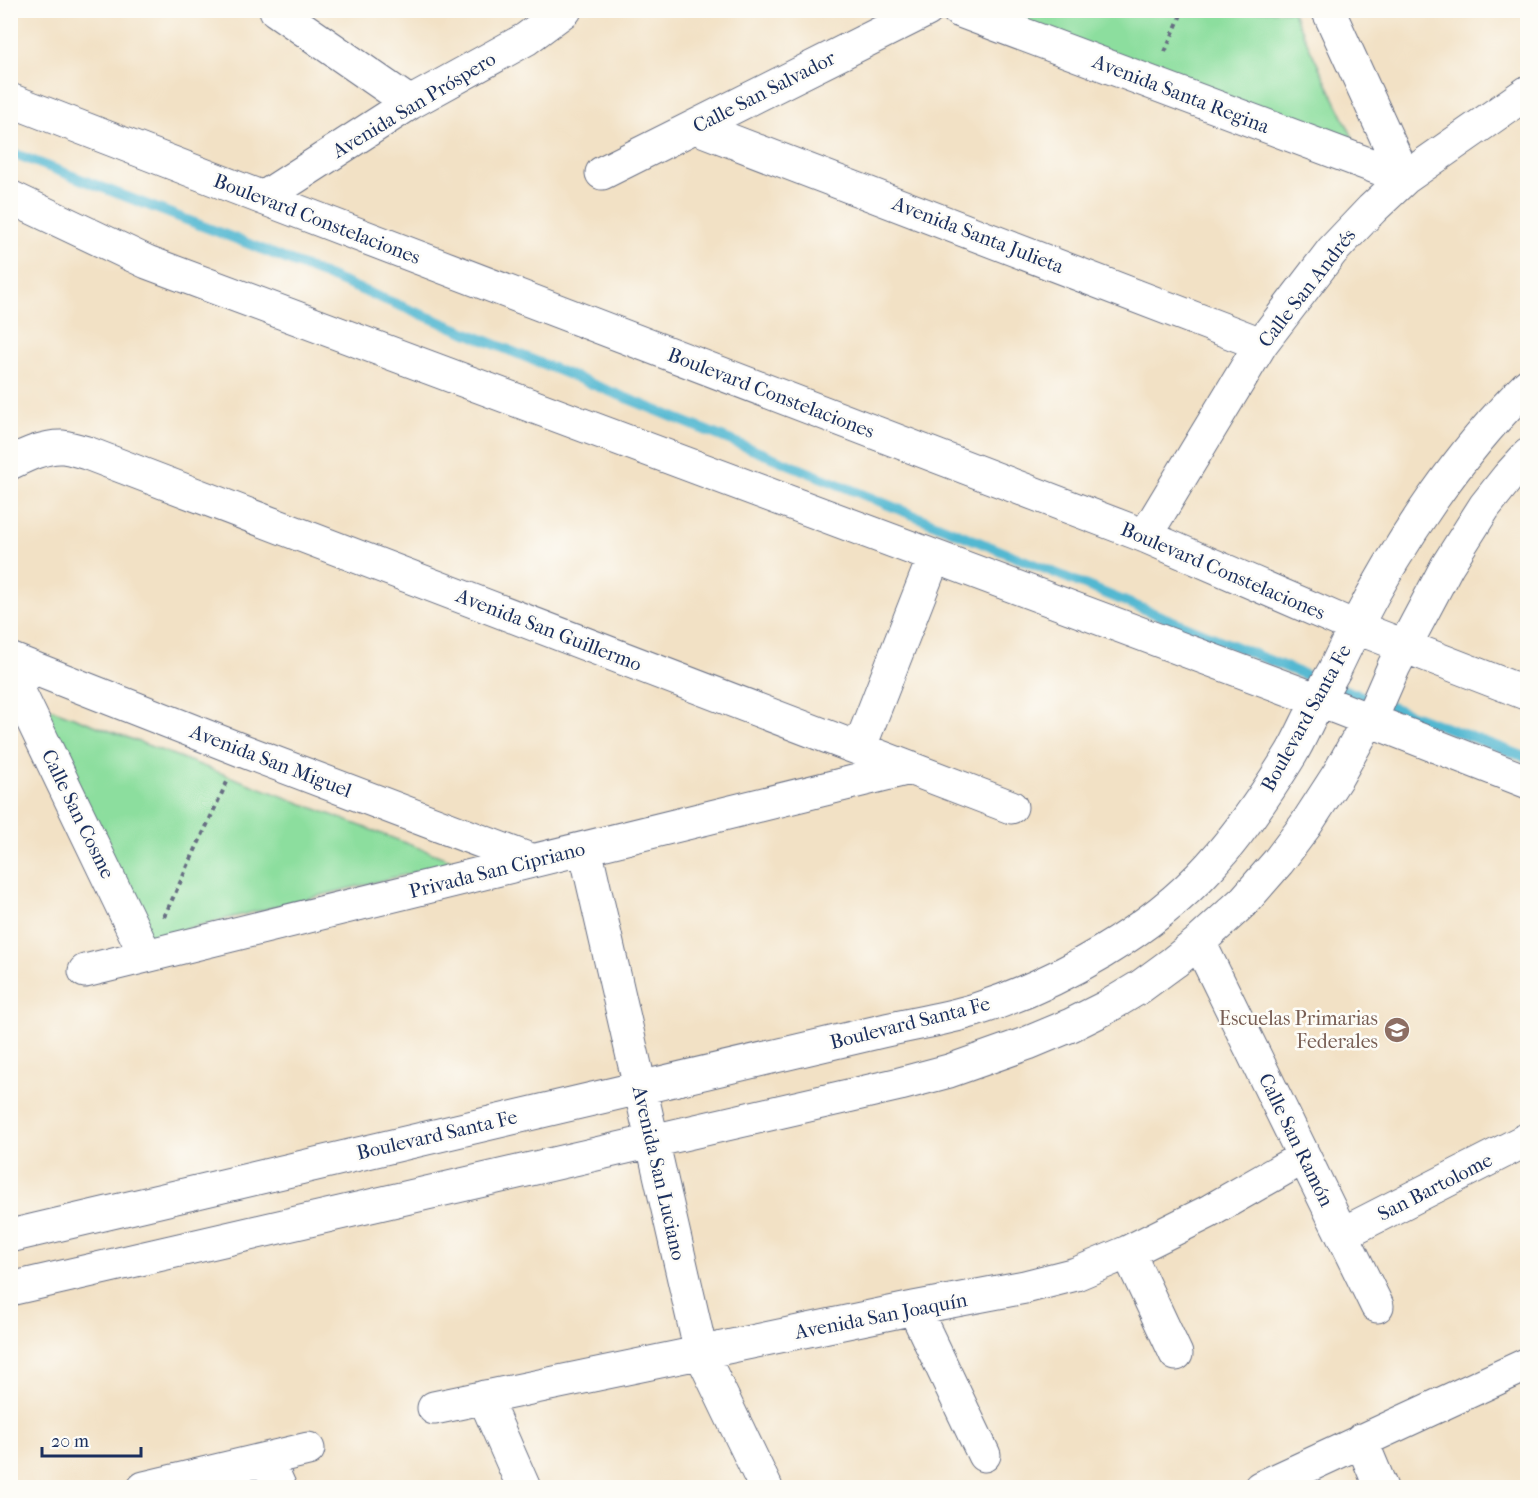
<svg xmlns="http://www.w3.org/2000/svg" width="1538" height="1498" font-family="'IM FELL French Canon',serif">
<rect width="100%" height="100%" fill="#fdfcf7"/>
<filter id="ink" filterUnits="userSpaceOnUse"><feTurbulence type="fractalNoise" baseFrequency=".0167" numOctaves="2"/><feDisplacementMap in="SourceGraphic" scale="12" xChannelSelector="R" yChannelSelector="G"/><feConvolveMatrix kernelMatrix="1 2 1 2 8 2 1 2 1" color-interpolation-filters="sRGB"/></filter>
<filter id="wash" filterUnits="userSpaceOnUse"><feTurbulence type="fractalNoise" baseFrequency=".008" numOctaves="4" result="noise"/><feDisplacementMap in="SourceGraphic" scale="24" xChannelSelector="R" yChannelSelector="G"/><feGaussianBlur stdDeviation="1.35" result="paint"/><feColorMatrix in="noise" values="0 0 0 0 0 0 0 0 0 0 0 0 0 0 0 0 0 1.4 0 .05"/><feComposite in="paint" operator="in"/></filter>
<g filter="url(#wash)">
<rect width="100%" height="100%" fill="#f2e1c5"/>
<path fill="#8cde9e" stroke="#54867e" stroke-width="1.5" d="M990,11H1292L1356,144Z
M23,698L456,862L137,941Z"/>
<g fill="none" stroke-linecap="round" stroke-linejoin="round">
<path stroke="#52b8d1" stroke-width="10" d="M10,152L244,242L1310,677L1528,758"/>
</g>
</g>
<g filter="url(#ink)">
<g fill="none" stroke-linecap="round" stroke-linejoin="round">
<g stroke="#666d82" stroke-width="35">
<path id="minor" d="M276,10L410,103
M958,10L1405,178
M1328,10L1405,178
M10,100L263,198L1145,536L1355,627L1528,694
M695,127L1261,344
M602,173L927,10
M10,197L147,262L1318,700L1528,782
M263,198L410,103L526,39L565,10
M10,463C26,455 45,446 63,447C71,448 79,451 87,453L1011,807
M1145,536L1261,344L1332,251L1372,209L1405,178L1528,92
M10,659L241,750L533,861
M10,673L146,956
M859,749L934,557
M585,848L701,1353L766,1488
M1199,942L1377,1306
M85,971L910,768
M1342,1234L1528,1139
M10,1236L882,1031C913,1024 945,1019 975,1010C1058,984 1151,931 1210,866C1241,832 1267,793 1291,754C1300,739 1307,722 1315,707C1321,694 1328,681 1335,669C1342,654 1349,640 1356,626C1400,541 1459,452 1528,385
M1128,1252L1176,1354
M10,1289L900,1084L949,1071L1028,1043L1071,1025L1105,1008L1140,987L1174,962L1199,942L1244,901L1278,862L1305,826L1338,775L1377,705L1394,666L1447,566L1485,506L1508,477L1528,455
M914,1308L984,1455
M484,1397L524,1488
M434,1408L914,1308L1025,1287L1076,1274L1128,1252L1208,1212L1304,1157
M1361,1440L1381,1488
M267,1459L280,1488
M144,1488L308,1449
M1260,1488L1528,1364"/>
</g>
<path stroke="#666d82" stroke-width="4" stroke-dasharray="4.5 4.5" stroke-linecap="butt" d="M1165,52L1183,10
M164,917L228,780"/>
<use href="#minor" stroke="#fff" stroke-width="33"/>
</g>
</g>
<defs>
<g id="school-disc" transform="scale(1.35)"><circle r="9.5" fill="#8d6e63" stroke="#fdfcf7"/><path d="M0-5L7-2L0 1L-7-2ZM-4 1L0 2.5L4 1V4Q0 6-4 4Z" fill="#fff"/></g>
</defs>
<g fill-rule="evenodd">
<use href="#school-disc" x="1397" y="1030"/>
</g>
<g text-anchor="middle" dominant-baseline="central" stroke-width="5" stroke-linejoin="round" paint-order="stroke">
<g font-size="20" fill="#1b2f5e" stroke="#fdfcf7">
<text transform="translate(764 92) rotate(-27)">Calle San Salvador</text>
<text transform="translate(1181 94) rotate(21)">Avenida Santa Regina</text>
<text transform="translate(414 105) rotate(-31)">Avenida San Próspero</text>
<text transform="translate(317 219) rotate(21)">Boulevard Constelaciones</text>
<text transform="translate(978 235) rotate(21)">Avenida Santa Julieta</text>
<text transform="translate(1307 288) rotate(-52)">Calle San Andrés</text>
<text transform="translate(771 393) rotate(21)">Boulevard Constelaciones</text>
<text transform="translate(1223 571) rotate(23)">Boulevard Constelaciones</text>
<text transform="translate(549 630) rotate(21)">Avenida San Guillermo</text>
<text transform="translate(1306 718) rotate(-61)">Boulevard Santa Fe</text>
<text transform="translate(271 761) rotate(21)">Avenida San Miguel</text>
<text transform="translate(78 814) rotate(64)">Calle San Cosme</text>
<text transform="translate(497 870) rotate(-14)">Privada San Cipriano</text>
<text transform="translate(910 1023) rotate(-14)">Boulevard Santa Fe</text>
<text transform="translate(437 1135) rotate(-13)">Boulevard Santa Fe</text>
<text transform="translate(1296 1140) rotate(64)">Calle San Ramón</text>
<text transform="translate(659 1173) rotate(77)">Avenida San Luciano</text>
<text transform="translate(1435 1187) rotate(-27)">San Bartolome</text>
<text transform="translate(881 1316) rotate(-11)">Avenida San Joaquín</text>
</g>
<g font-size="20" fill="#785e54" stroke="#fdfcf7" text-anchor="end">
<text x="1378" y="1018">Escuelas Primarias<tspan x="1378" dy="23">Federales</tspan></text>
</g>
</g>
<rect width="1538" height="1498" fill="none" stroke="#fdfcf7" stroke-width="36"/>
<path d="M42 1447v9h99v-9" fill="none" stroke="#1b2f5e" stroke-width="3"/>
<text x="51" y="1447" font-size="18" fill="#1b2f5e" stroke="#fdfcf7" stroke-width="4.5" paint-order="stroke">20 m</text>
</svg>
